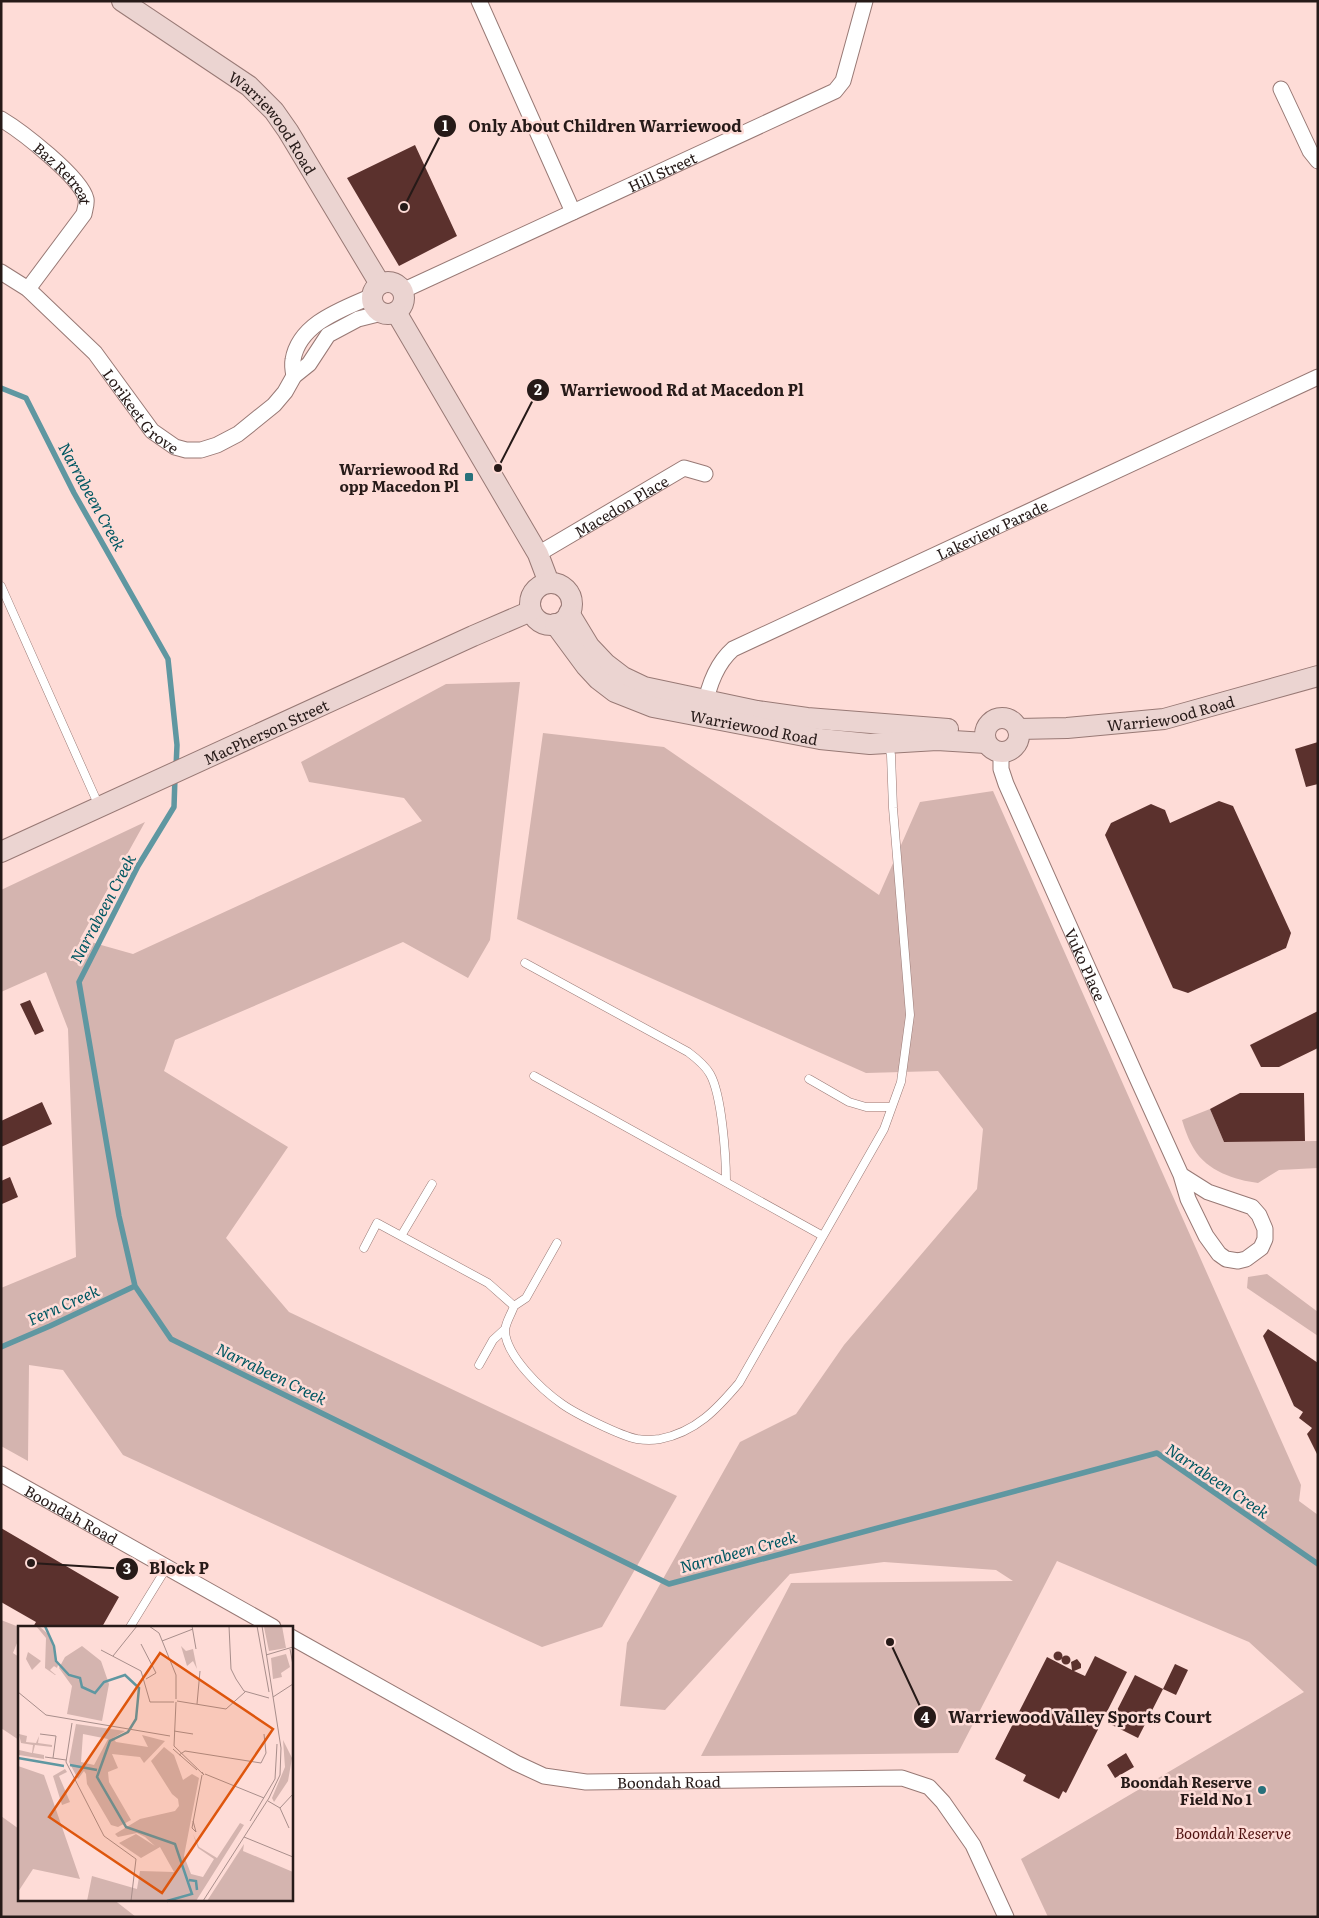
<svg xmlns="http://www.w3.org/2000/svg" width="1319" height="1918" font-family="Literata,serif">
<rect width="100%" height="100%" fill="#fedcd7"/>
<path fill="#d4b4af" d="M520,682L490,940L468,978L403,942L175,1040L164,1071L288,1147L226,1238L289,1312L677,1496L602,1627L542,1647L123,1455L63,1370L29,1365L28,1461L1,1446V1288L76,1257L68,1029L46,972L1,992V890L145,822L80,939L133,954L422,821L404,798L309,782L301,762L446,684Z
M543,733L664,747L879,895L920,802L993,791L1301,1485L1299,1501L1318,1515V1917H1048L1021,1859L1304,1692L1249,1642L1057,1561L958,1753L701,1756L791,1583L1013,1581L996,1570L884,1562L790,1574L665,1710L620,1706L627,1643L740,1442L796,1414L844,1345L977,1189L983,1129L938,1071L866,1073L517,919Z
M1210,1109L1224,1142L1318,1141V1168L1279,1170L1258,1183C1235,1180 1207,1171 1194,1149C1189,1141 1185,1130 1182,1120Z
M1267,1274L1318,1312V1336L1247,1288L1248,1277Z
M1,1620L19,1627V1638L13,1653L19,1657V1740L1,1728Z
M1,1816L19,1829V1899H113L136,1917H1Z"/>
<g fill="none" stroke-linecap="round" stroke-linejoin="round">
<path stroke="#5f97a1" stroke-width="5.5" d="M1,388L26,398L74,493L168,659L177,745L176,768
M175,777L174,807L138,866L79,982L119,1216L135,1286L171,1339L669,1584L1157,1453L1318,1564
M1,1347L50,1326L135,1286"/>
</g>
<path fill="#5b312d" d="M415,145L457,236L399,266L347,178Z
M1318,742V784L1306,787L1295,749Z
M1219,801L1233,806L1291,933L1286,948L1188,993L1173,988L1105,835L1111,823L1151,804L1165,810L1170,823Z
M30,1000L44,1031L35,1035L20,1004Z
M1318,1011V1048L1279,1067H1261L1250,1045Z
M1240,1093H1304L1305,1141L1224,1142L1210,1109Z
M42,1102L52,1124L1,1147V1121Z
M10,1177L18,1197L2,1204L1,1181Z
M1268,1329L1318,1363V1456L1307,1434L1312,1428L1299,1418L1303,1412L1294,1406L1263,1336Z
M1,1528L119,1597L102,1627H33L36,1622L1,1602Z
M1053.5 1656a4.5 4.5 0 1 1 9 0a4.5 4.5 0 1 1-9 0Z
M1061.5 1660a4.5 4.5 0 1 1 9 0a4.5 4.5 0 1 1-9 0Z
M1095,1656L1127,1672L1066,1793L1063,1791L1059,1799L1023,1781L1026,1775L995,1759L1047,1657L1072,1670L1071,1662L1077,1659L1081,1664V1668L1074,1671L1085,1676Z
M1175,1664L1188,1670L1176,1695L1163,1689Z
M1135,1675L1163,1689L1138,1738L1110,1724Z
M1126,1753L1134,1767L1115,1778L1107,1765Z"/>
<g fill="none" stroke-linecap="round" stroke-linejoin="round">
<g stroke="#987975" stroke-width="9">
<path id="lane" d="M1,586L99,806
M525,963L688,1052C696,1058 705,1065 710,1074C722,1095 726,1157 726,1181
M534,1076L823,1236
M809,1079L849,1102L866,1107H891
M401,1236L432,1184
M364,1248L377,1223L488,1283L514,1306C512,1313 505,1323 505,1331C506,1356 542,1390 562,1404C576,1414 621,1436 637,1439C644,1440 654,1440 660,1439C696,1432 717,1409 739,1383L884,1129L901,1082L910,1015L893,808L891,755L888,743
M514,1306L526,1298L557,1243
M479,1365L493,1340L505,1329
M130,1627L167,1567"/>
</g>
<g stroke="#987975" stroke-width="17">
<g id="street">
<path d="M479,1L573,212"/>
<path d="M1281,89L1310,151L1318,161"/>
<path id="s1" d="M1,119C21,131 81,177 86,199C87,203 85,209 84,214L28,289"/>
<path id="s2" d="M1,272L28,289L95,353L152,431L175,447L186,450H201L217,445L238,434L274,405L285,392L294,376L309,364L328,335L358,319L382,313"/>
<path id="s3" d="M402,291L835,91L843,81L865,1"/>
<path d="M294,376C293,371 292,365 293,360C299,323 343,309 372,296"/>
<path id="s4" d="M538,554L684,468L705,474"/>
<path id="s5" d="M704,710C708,687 716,664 733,649L1318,377"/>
<path id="s6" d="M1001,752V769L1006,784L1137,1078L1181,1175L1188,1199L1206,1236L1219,1254L1226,1259L1238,1261L1246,1259L1261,1248L1265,1239V1229L1259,1215L1252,1207L1208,1192L1181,1175"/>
<path id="s7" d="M1,1474L273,1627"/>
<path id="s8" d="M291,1637L516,1763L544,1776L586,1782L902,1778L929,1787L943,1802L973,1845L1006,1917"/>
</g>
</g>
<g stroke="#987975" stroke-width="22">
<g id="secondary">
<path id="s9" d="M122,1L249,86L274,111L288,131L380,284"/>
<circle cx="388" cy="298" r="16"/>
<path d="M396,312L538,554L549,583"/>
<circle cx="551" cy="604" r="21"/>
<path d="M569,613L589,646L606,664L623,677L644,687L757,711L807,718L948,729"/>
<path id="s10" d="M555,624L586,666L598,679L615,692L653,707L820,739L870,744L937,740L986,743"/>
<circle cx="1002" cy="735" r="17"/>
<path id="s11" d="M1018,729L1067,728L1164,719L1318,676"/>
<path id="s12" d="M1,852L473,636L531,611"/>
</g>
</g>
<use href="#lane" stroke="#fff" stroke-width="8"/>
<use href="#street" stroke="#fff" stroke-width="15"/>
<use href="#secondary" stroke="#ebd4d1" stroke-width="20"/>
</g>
<g fill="#28717b" stroke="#fedcd7" stroke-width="2">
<rect x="464" y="472" width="10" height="10" rx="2.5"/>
<circle cx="1262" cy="1790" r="5"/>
</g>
<g text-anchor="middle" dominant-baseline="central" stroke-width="5" stroke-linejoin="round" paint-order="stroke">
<g font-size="15" fill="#261a18" stroke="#fedcd7">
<text stroke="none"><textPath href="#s9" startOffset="196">Warriewood Road</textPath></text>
<text stroke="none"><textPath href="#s3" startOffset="286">Hill Street</textPath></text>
<text stroke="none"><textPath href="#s1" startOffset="84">Baz Retreat</textPath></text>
<text stroke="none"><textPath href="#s2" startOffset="199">Lorikeet Grove</textPath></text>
<text stroke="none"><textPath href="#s4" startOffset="96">Macedon Place</textPath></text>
<text stroke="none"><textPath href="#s5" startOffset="354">Lakeview Parade</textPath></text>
<text stroke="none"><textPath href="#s11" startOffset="154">Warriewood Road</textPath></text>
<text stroke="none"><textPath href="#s10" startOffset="235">Warriewood Road</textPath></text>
<text stroke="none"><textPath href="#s12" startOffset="291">MacPherson Street</textPath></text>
<text stroke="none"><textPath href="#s6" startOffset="230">Vuko Place</textPath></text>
<text stroke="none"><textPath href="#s7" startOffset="81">Boondah Road</textPath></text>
<text stroke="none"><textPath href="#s8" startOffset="414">Boondah Road</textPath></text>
</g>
<g font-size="15" font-weight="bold" fill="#261a18" stroke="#fedcd7" text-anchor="end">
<text x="459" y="468">Warriewood Rd<tspan x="459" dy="17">opp Macedon Pl</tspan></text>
<text x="1252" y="1781">Boondah Reserve<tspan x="1252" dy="17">Field No 1</tspan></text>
</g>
<g font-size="15" font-style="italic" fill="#501311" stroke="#fedcd7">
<text x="1233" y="1832">Boondah Reserve</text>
</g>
<g font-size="16" font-style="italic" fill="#005762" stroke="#fedcd7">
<text transform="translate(93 496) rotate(61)">Narrabeen Creek</text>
<text transform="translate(102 908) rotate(-62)">Narrabeen Creek</text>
<text transform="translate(63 1304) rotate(-24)">Fern Creek</text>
<text transform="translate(272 1373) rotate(26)">Narrabeen Creek</text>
<text transform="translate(1218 1480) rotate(34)">Narrabeen Creek</text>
<text transform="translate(738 1551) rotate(-15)">Narrabeen Creek</text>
</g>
</g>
<g transform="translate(18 1626)">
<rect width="275" height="275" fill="#fedcd7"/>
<path d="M21,0L30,8L35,20L40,39L39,42L33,38L36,40L32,44L38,49H37L27,42L28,12L18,0ZM264,0L268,22L251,25L246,1ZM64,20L83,35L91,58L84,95L49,88L54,60L41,42L47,31ZM163,20L168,25L175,23L179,43L175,35L169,40ZM10,26L23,35L14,44L8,33ZM268,28L272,41L263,47L264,51L255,53L253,32ZM58,98L107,105L95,112L98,116L130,121L124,109L147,115L126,137L122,131L94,128L100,142L90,146L91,156L113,194L100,201L93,199L69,158L68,148L66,145L60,153L51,136ZM65,108L90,113L76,139L63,136ZM1,108L9,110L8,116L18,117L21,110L20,117L34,119V121L17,119L15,127L26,129V133L1,129V124L14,127L15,119L3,117ZM265,114L274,132L270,155L256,176L254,172L267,141ZM146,121L156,129L165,154L174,148L181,152L166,230L173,248L185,251L196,233L180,222L175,208L181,221L199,232L222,197L226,199L178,275H69L74,250L119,263L122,245L156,246L142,221L123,232L101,217L118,208L137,220L127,211L119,207L100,211L97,208L122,193L157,185L161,180L160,173L154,168L133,135ZM0,140L26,149L62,253L15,243L0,266ZM47,143L49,146L41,150L52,176L44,179L35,150ZM226,218L225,225L275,246V275H189Z" fill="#d4b4af" fill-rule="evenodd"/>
<path fill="none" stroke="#5f97a1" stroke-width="2.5" d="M27,0L36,20L38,35L51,49L62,52L64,61L77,67L86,56L107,49L121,62L118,93L110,106L92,115L79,151L108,201L157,218L174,268L149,275M0,132L46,140M52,139L79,144M171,254L178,255L179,264"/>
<path fill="none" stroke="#a88e8b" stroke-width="1" d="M131,0L141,7L158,49V73M174,0L178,23M211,0L213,43L218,53L226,65L251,72M239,0L251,66M144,15L175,3M123,18L138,47L128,53M272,23L275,39M83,24L123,45L132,76H156M248,29L275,21M95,30L119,0M0,66L28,89L152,110M255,71L275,58M159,75L208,83L227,66M158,76L156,120L186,149L184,146M179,78L182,45M54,97L48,136L86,210L118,233L113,275M156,105L175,108M22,108L38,110L35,132M155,123L179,144M161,129L167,125L243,137L248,127L246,108M27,131L48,134M187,148L246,172M250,175L262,182L275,168M262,182L271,202M175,195L178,206L174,202L184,149M232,195L257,153L259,118M226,211L275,231M185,275L251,172L262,149L263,122L244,0"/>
<path fill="#de560d" fill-opacity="0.15" stroke="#de560d" stroke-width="2.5" d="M142,27L255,103L144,267L31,191Z"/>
<rect width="275" height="275" fill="none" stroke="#261a18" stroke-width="2.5"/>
</g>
<path fill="none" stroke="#261a18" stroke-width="2" d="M404 207L445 126M498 468L538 390M31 1563L127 1569M890 1642L925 1717"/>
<g fill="#261a18" stroke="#fedcd7" stroke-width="2">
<circle cx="404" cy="207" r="5"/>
<circle cx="498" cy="468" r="5"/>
<circle cx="31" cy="1563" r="5"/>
<circle cx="890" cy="1642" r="5"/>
<circle cx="445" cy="126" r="12"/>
<circle cx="538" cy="390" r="12"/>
<circle cx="127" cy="1569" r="12"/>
<circle cx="925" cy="1717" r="12"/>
</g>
<g font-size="15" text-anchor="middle" font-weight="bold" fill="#fff">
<text x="445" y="131">1</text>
<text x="538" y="395">2</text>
<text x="127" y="1574">3</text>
<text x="925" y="1723">4</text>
</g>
<g font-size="16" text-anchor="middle" font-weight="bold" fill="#261a18" stroke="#fedcd7" stroke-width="5" stroke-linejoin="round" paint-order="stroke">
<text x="605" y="132">Only About Children Warriewood</text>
<text x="682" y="396">Warriewood Rd at Macedon Pl</text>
<text x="179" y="1574">Block P</text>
<text x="1080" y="1723">Warriewood Valley Sports Court</text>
</g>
<rect width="1319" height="1918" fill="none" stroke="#261a18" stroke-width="5"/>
</svg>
